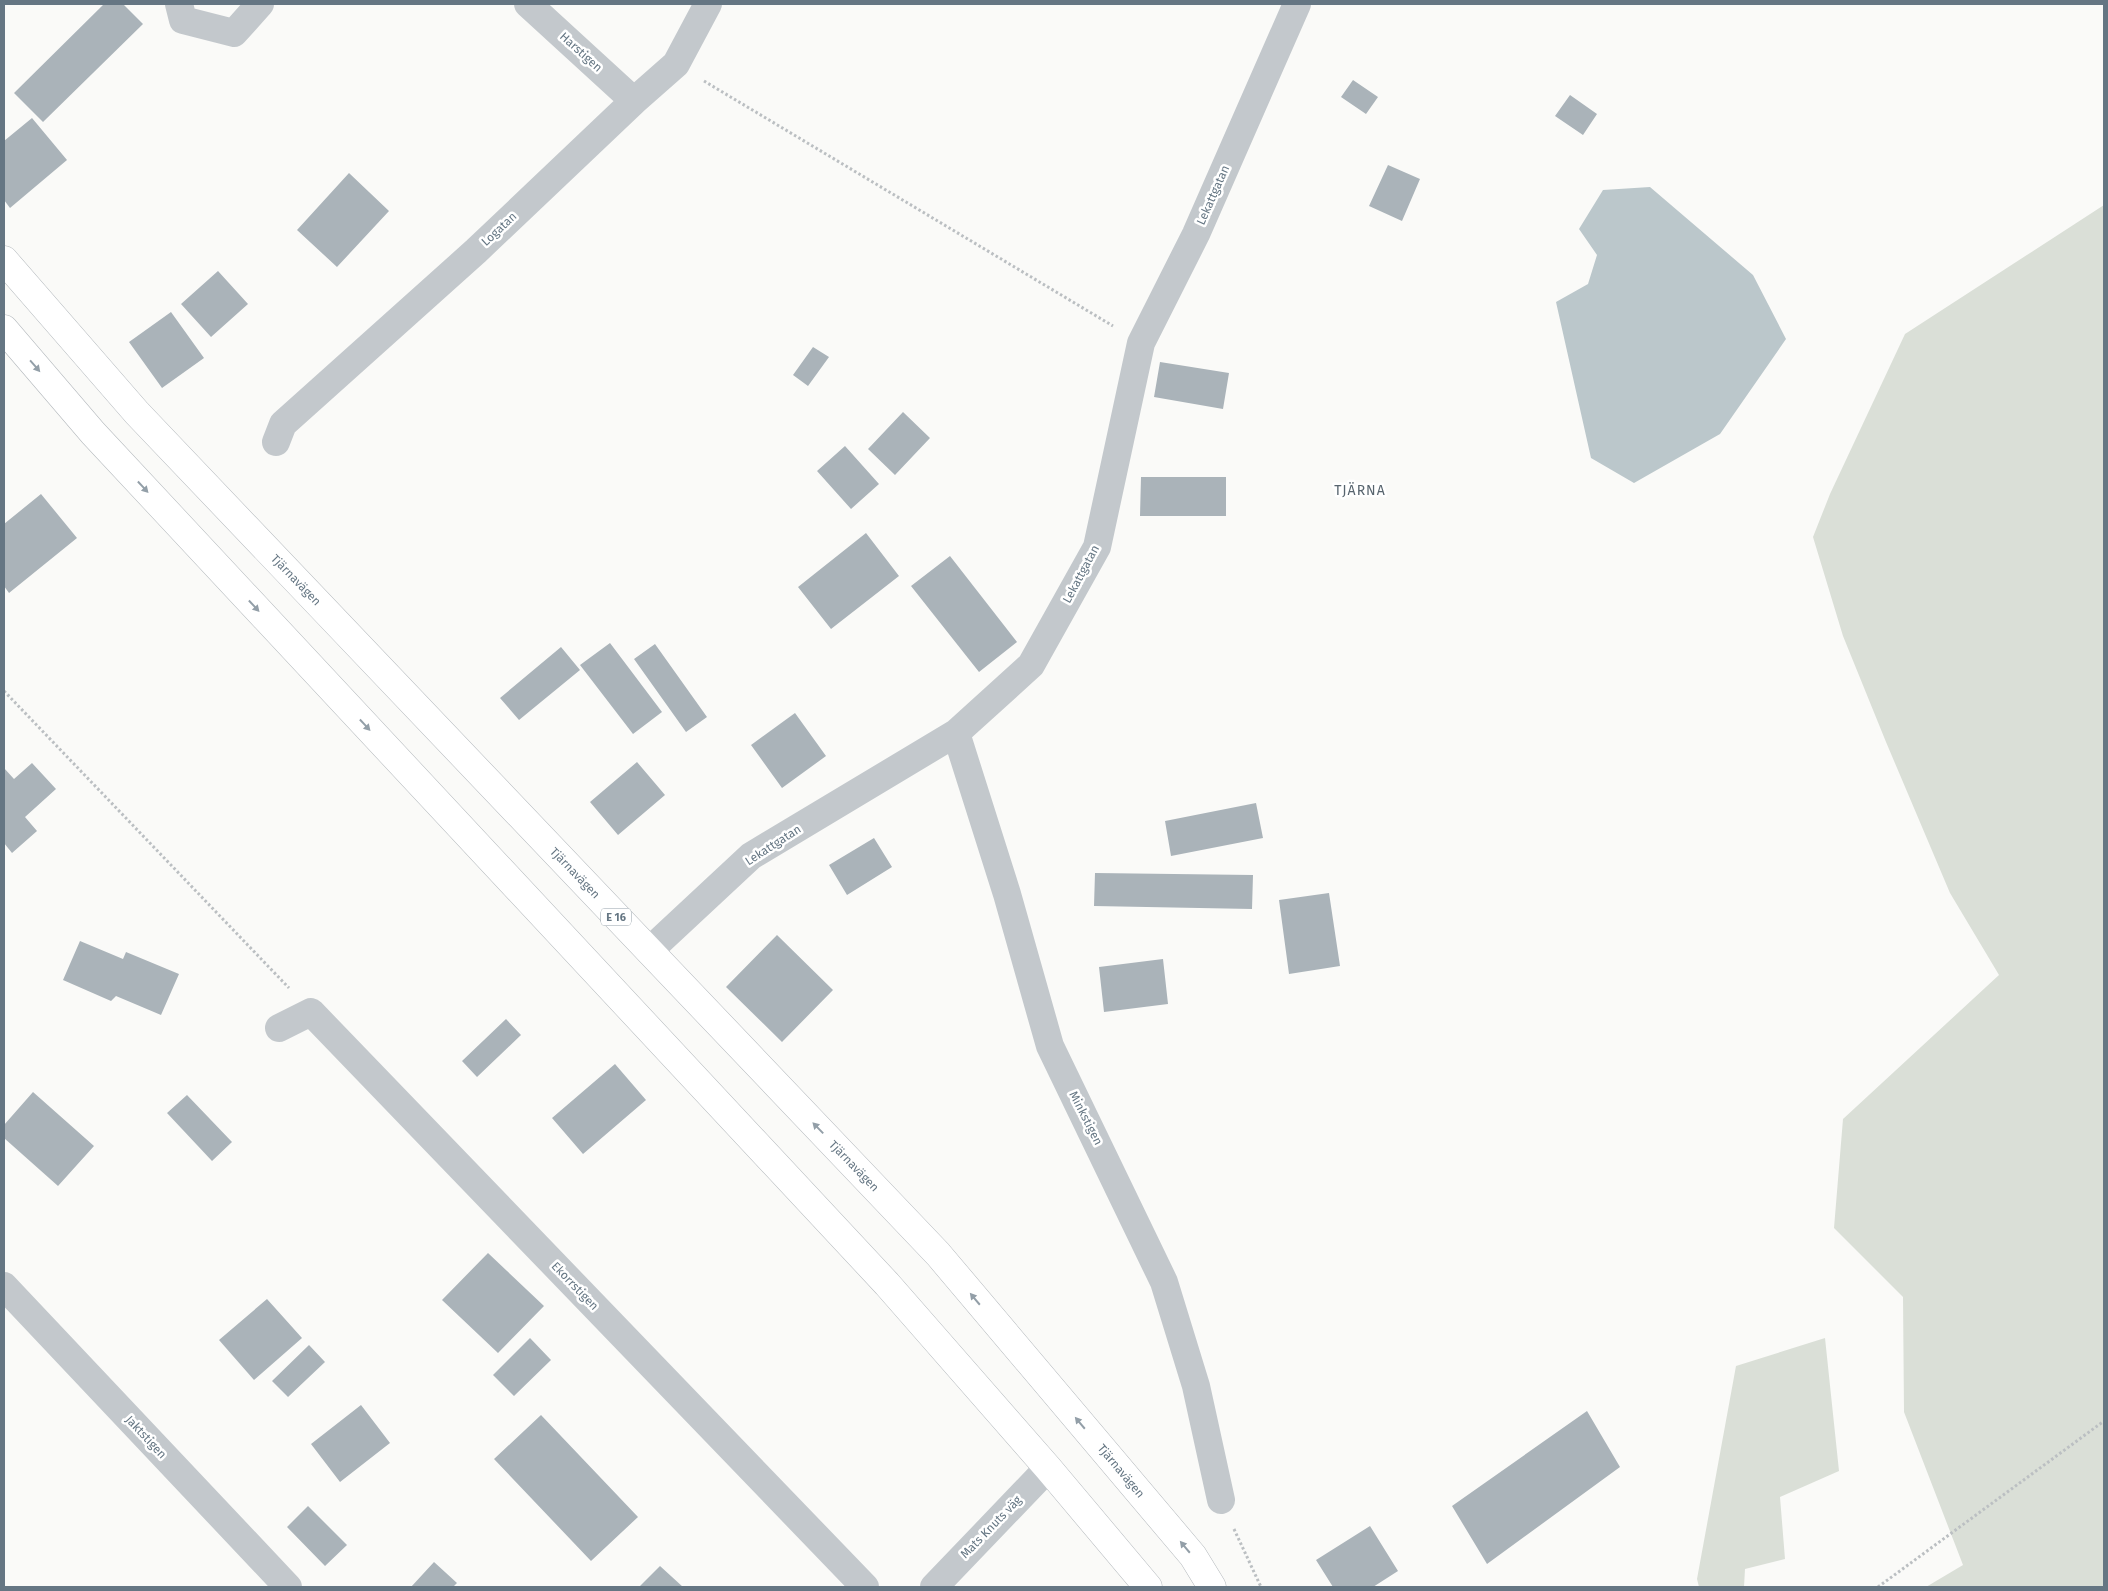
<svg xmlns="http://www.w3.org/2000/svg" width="2108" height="1591" font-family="'Fira Sans',sans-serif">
<rect width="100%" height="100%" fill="#fafaf8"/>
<path fill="#dadfd7" d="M2104,205V1587H1926L1963,1565L1904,1412L1903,1297L1834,1228L1843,1119L1999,975L1950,893L1886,742L1843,636L1813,537L1830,494L1905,334Z
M1825,1338L1839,1471L1780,1497L1785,1559L1745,1569L1744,1587H1699L1697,1579L1736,1366Z"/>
<path fill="#bbc7cb" d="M1650,187L1753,275L1786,339L1720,434L1634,483L1591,458L1556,302L1588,284L1597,255L1579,229L1603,190Z"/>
<path fill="#aab3b9" d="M104,4H123L143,24L43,122L14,93Z
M1353,80L1378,97L1366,114L1341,97Z
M1570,95L1597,114L1583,135L1555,116Z
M32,118L67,160L10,208L4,200V141Z
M1388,165L1420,179L1402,221L1369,206Z
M349,173L389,211L337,267L297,230Z
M218,271L248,304L211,337L181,304Z
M171,312L204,358L162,388L129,342Z
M813,347L829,357L808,386L793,375Z
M1160,362L1229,373L1223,409L1154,397Z
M903,412L930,438L895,475L868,449Z
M845,446L879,484L851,509L817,471Z
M1141,477H1226V516H1140Z
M41,494L77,538L9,593L4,586V524Z
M866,533L899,576L831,629L798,587Z
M950,556L1017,642L979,672L911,586Z
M610,643L662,712L633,734L580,665Z
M655,644L707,717L686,732L634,659Z
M561,647L580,670L519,720L500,698Z
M795,713L826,756L782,788L751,745Z
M637,762L665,795L618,835L590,802Z
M32,763L56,789L25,817L37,831L12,853L4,843V768L14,779Z
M1256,803L1263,838L1171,856L1165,821Z
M874,838L892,867L847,895L829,865Z
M1095,873L1253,875L1252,909L1094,906Z
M1329,893L1340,966L1289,974L1279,900Z
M777,935L833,990L782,1042L726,987Z
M80,941L123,959L126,952L179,974L161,1015L116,996L111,1001L63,980Z
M1163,959L1168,1004L1104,1012L1099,967Z
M506,1019L521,1035L477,1077L462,1061Z
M615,1064L646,1100L583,1154L552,1118Z
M33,1092L94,1146L58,1186L4,1138V1125Z
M187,1095L232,1142L212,1161L167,1113Z
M488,1253L544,1306L498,1353L442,1300Z
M267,1299L302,1338L254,1380L219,1340Z
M530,1338L551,1360L514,1396L493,1375Z
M309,1345L325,1362L288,1397L272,1381Z
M361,1405L390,1443L340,1482L311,1444Z
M1587,1411L1620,1467L1487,1564L1452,1506Z
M541,1415L638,1517L591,1561L494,1459Z
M308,1506L347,1545L325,1566L287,1527Z
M1370,1526L1398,1571L1373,1587H1333L1316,1560Z
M434,1562L457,1583L453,1587H411Z
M660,1566L683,1587H639Z"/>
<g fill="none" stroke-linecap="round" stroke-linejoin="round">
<g stroke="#b4b9bd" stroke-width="29">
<path id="highway" d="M4,260L137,413L938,1254L1193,1556L1212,1587
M4,329L93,433L887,1284L1048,1468L1148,1587"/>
</g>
<path stroke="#bbbfc2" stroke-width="3" stroke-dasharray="2.5 2.5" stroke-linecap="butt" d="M704,81L1113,326
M4,691L289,988
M1234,1529L1261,1587
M1878,1587L2104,1421"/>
<path stroke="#c3c8cc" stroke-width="28" d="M179,4L183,20L234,33L260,4
M528,4L634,101
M276,442L283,424L476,251L634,101L676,64L708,4
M956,733L1007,894L1050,1046L1164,1282L1196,1386L1221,1500
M649,951L751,856L956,733L1031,665L1097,547L1141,343L1196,234L1297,4
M279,1028L311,1012L865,1587
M4,1286L288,1587
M934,1587L1048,1468"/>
<use href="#highway" stroke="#fff" stroke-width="28"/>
</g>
<defs><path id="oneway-solid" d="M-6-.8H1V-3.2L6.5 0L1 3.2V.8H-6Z" transform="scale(1.25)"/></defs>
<g fill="#939fa8">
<use href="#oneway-solid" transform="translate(35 366) rotate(49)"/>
<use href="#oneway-solid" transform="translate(143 487) rotate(47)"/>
<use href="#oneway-solid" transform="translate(254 606) rotate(47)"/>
<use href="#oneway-solid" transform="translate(365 725) rotate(47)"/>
<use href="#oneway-solid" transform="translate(818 1128) rotate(-134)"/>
<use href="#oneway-solid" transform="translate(975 1299) rotate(-130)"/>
<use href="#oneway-solid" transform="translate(1080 1423) rotate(-130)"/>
<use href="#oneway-solid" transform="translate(1185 1547) rotate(-130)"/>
</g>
<g text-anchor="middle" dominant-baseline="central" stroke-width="5" stroke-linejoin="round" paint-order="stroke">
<rect fill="#fff" stroke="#939fa8" stroke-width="1" x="601" y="908.5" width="30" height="17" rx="4"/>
<g font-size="11" font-weight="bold" fill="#657683">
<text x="616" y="917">E 16</text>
</g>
<g font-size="12" fill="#657683" stroke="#fff">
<text transform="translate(581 52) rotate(42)">Harstigen</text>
<text transform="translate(1213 195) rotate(-66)">Lekattgatan</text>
<text transform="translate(499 229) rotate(-43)">Logatan</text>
<text transform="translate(1081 574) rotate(-62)">Lekattgatan</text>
<text transform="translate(296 580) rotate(46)">Tjärnavägen</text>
<text transform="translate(773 845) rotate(-33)">Lekattgatan</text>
<text transform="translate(575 873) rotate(46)">Tjärnavägen</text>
<text transform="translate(1086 1118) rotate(63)">Minkstigen</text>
<text transform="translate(854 1166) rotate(46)">Tjärnavägen</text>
<text transform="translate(575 1286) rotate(46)">Ekorrstigen</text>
<text transform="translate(146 1437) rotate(47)">Jaktstigen</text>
<text transform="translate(1121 1471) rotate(50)">Tjärnavägen</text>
<text transform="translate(991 1527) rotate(-46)">Mats Knuts väg</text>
</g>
<g font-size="14" letter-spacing="1" fill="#57646e" stroke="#fff">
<text x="1360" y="490">TJÄRNA</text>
</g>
</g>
<rect width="2108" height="1591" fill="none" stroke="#657683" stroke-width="10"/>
</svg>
